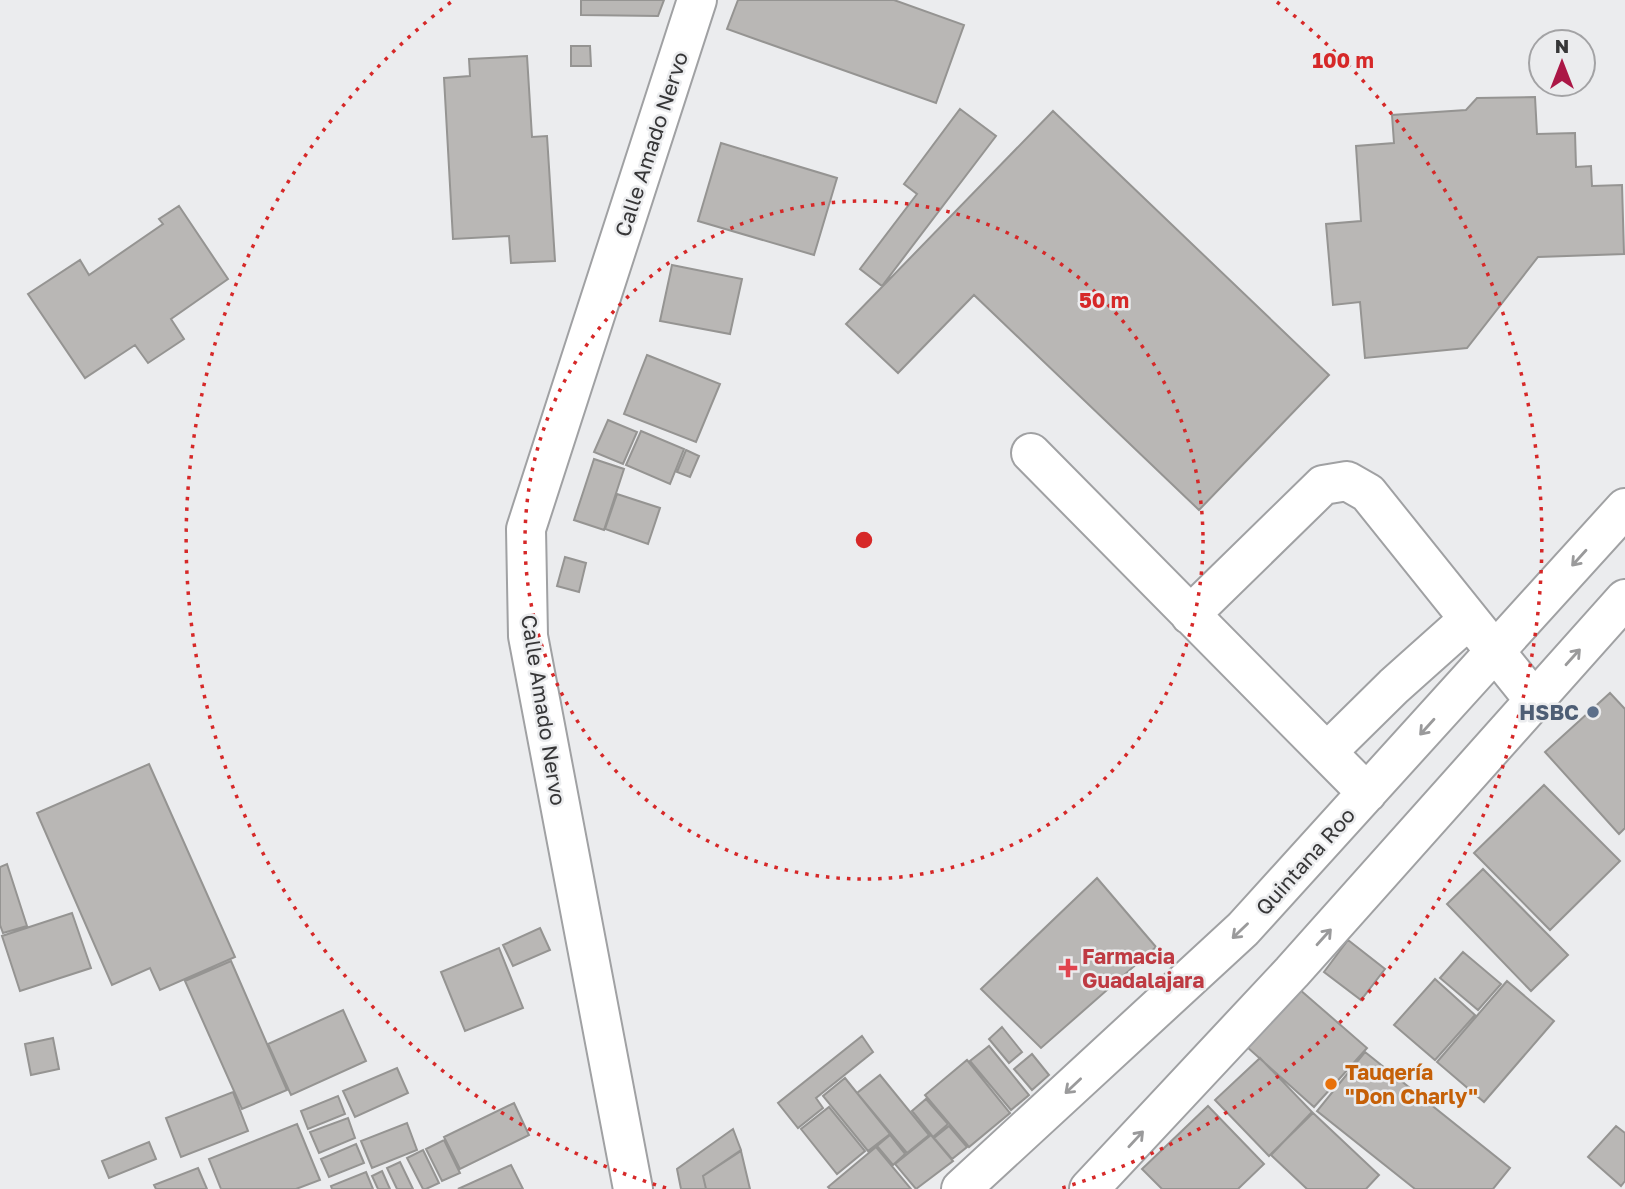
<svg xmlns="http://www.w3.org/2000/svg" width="1625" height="1189" font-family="'Golos Text',sans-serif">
<rect width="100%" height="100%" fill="#ebecee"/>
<path fill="#b9b7b5" stroke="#959492" stroke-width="2" d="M581,0H664L658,16L581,15Z
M738,0H894L964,25L936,103L727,29Z
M571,46H590L591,66H571Z
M527,56L532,137L547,136L555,261L511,263L509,236L453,239L444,78L470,76L469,59Z
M1535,97L1537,134L1575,133L1576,167L1591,166L1592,186L1622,185L1624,254L1538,257L1467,348L1365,358L1360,302L1333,305L1326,224L1361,221L1356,146L1394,143L1392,115L1466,110L1477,98Z
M960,109L996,136L882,286L860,269L917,194L904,184Z
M1053,111L1329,375L1199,510L974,295L898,373L846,324Z
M721,143L837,178L814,255L698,221Z
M179,206L228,279L171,319L184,339L148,363L135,345L85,378L28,294L80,260L89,275L163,224L159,219Z
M672,265L742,279L730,334L660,321Z
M647,355L720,384L696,442L624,414Z
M608,420L637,432L623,464L594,452Z
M641,431L684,449L670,484L626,465Z
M686,450L699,456L690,477L677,472Z
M594,459L624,469L604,530L574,520Z
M617,494L660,508L648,544L605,529Z
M565,557L586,563L579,592L557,586Z
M1610,693L1625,709V828L1619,834L1545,752Z
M149,764L235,957L160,990L150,968L112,985L37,813Z
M1544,785L1620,861L1550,930L1474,853Z
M7,864L27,926L3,933L0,925V867Z
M1483,869L1568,955L1531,991L1447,904Z
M1097,878L1156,947L1041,1048L981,989Z
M72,913L91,968L20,991L2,936Z
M540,928L550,950L513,966L503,945Z
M1348,940L1385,969L1361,1000L1324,972Z
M499,948L523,1008L465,1031L441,972Z
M1463,952L1501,984L1478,1010L1440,978Z
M231,961L287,1090L242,1109L185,981Z
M1435,979L1475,1015L1435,1060L1394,1025Z
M1507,981L1554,1021L1484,1102L1437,1062Z
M1299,989L1367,1048L1314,1107L1247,1047Z
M343,1010L366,1061L291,1095L268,1044Z
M1002,1027L1022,1052L1009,1063L989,1039Z
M862,1036L873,1052L816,1098L823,1108L798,1128L778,1103Z
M53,1038L59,1069L31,1075L25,1044Z
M989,1046L1029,1095L1011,1110L970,1061Z
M1365,1052L1510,1168L1493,1189H1415L1317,1111Z
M1032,1054L1049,1075L1032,1090L1014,1069Z
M1260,1058L1313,1113L1269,1156L1215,1100Z
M967,1060L1010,1113L969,1147L925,1095Z
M397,1068L408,1093L355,1117L343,1091Z
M880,1075L929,1135L907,1153L857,1093Z
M845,1078L890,1134L868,1151L823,1096Z
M233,1092L248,1131L181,1157L166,1118Z
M338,1096L345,1114L308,1129L301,1111Z
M926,1099L948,1124L933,1137L912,1111Z
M514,1103L529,1135L460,1169L444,1137Z
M1208,1106L1264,1164L1238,1189H1162L1142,1169Z
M829,1107L865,1151L837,1174L801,1129Z
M1312,1112L1379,1175L1366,1189H1307L1271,1155Z
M348,1118L355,1138L319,1153L310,1132Z
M407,1123L417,1150L372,1168L361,1141Z
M297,1124L320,1180L296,1189H221L209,1159Z
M949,1126L967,1147L952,1159L934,1138Z
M1616,1126L1625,1133V1181L1621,1186L1588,1157Z
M733,1129L741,1150L703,1176L706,1189H681L677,1169Z
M890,1135L905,1154L893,1165L877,1146Z
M931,1135L953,1161L916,1189L895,1164Z
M444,1140L460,1173L442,1181L426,1149Z
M149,1142L156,1159L109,1178L102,1161Z
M356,1144L364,1163L329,1177L321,1159Z
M876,1147L911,1189H830L828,1187Z
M423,1150L439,1183L426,1189H423L407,1158Z
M741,1151L750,1189H706L703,1176Z
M400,1162L413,1189H397L387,1168Z
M511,1165L523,1189H458Z
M198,1168L207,1189H156L154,1185Z
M382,1171L390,1189H378L372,1176Z
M366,1172L373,1189H332L331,1186Z"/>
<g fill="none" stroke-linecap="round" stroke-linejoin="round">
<g stroke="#a0a1a3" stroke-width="42">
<path id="minor" d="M1031,453L1367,793
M1190,615L1323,485L1347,481L1368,493L1535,701
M1327,752L1394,686L1469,619
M633,1189L528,636L526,529L697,0
M961,1189L1243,929L1625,508
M1089,1189L1292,972L1625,599"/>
</g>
<use href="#minor" stroke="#fff" stroke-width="38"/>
</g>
<defs><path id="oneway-shaft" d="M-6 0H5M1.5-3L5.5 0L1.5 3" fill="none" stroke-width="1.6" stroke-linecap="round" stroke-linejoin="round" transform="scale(1.75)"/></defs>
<g stroke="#9a9a9b">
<use href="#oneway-shaft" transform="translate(1579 558) rotate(132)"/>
<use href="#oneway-shaft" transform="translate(1573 657) rotate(-48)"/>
<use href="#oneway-shaft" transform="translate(1427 727) rotate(132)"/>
<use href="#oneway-shaft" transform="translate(1240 931) rotate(136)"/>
<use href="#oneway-shaft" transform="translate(1324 937) rotate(-48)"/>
<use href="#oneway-shaft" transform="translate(1073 1086) rotate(137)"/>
<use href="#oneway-shaft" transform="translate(1136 1139) rotate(-47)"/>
</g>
<g fill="none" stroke="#d62828" stroke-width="3.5" stroke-dasharray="3.5 7">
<circle cx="864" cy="540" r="339"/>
<path d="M666 1188A678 678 0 0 1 451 2M1277 2A678 678 0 0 1 1062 1188"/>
</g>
<circle fill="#5c6f8a" stroke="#ebecee" stroke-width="2.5" cx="1593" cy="712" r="7"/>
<path fill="#e0444e" stroke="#ebecee" stroke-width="2.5" d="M1064.5 957.5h7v7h7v7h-7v7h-7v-7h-7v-7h7z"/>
<circle fill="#e8710a" stroke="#ebecee" stroke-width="2.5" cx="1331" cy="1084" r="7"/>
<g text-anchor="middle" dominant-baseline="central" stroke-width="5" stroke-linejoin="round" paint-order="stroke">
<g font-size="21" fill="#363637" stroke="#ebecee">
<text transform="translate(651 144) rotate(-72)">Calle Amado Nervo</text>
<text transform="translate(544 710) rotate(81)">Calle Amado Nervo</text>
<text transform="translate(1305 861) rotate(-48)">Quintana Roo</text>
</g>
<g font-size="21" font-weight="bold" fill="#4e5e75" stroke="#ebecee" text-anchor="end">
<text x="1579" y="712">HSBC</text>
</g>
<g font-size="21" font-weight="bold" fill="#be3a42" stroke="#ebecee" text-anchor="start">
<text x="1082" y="956">Farmacia<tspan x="1082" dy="24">Guadalajara</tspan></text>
</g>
<g font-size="21" font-weight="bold" fill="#c56008" stroke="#ebecee" text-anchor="start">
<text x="1345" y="1072">Tauqería<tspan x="1345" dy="24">"Don Charly"</tspan></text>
</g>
</g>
<circle cx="864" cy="540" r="10" fill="#d62828" stroke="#ebecee" stroke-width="3.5"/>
<g font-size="21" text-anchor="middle" font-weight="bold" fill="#d62828" stroke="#ebecee" stroke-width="5" stroke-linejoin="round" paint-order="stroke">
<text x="1343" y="68">100 m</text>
<text x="1104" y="308">50 m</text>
</g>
<g transform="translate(1562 63)"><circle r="33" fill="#ebecee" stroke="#a3a3a5" stroke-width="2"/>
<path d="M0-5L12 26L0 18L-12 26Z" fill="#ab1746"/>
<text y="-10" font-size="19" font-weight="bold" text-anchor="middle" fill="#363637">N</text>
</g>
</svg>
